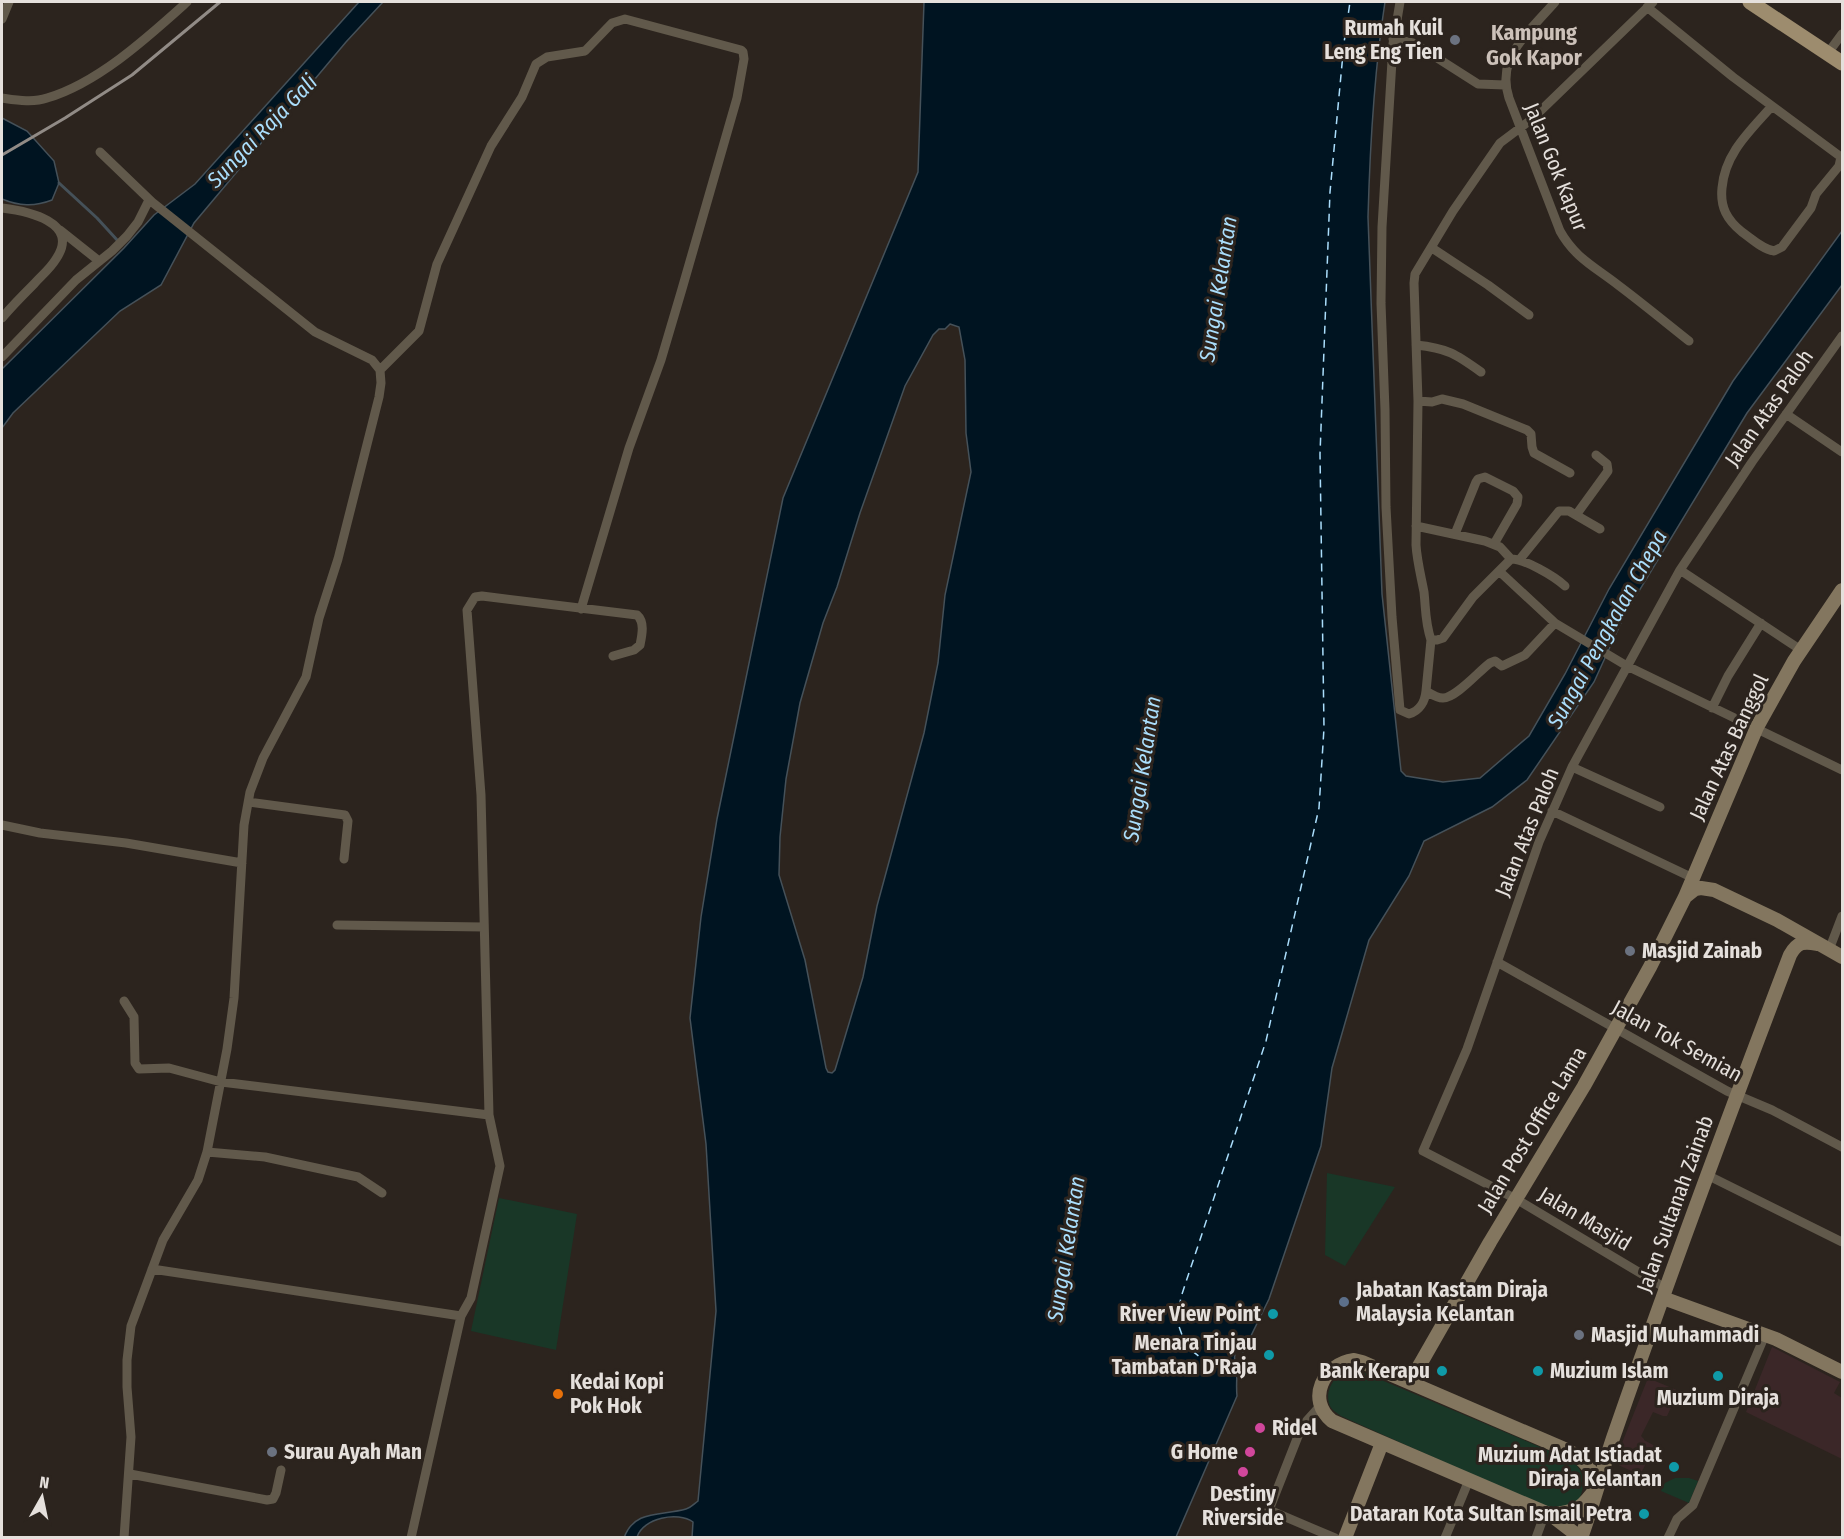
<svg xmlns="http://www.w3.org/2000/svg" width="1844" height="1539" font-family="'Fira Sans Condensed',sans-serif">
<rect width="100%" height="100%" fill="#2c241e"/>
<path fill="#3b2728" d="M1772,1347L1840,1382L1834,1393L1842,1398V1459L1746,1412Z
M1648,1378L1679,1391L1667,1416H1663L1653,1412L1641,1436L1644,1439V1440L1655,1446L1640,1475L1614,1463Z"/>
<path fill="#193727" d="M1327,1173L1395,1187L1345,1266L1325,1255Z
M499,1198L577,1214L556,1350L471,1331Z
M1352,1369L1360,1371L1566,1458C1570,1460 1575,1463 1578,1467C1586,1477 1585,1499 1571,1506C1563,1510 1552,1508 1542,1506L1341,1416C1337,1413 1332,1410 1330,1406C1323,1390 1337,1371 1352,1369Z
M1675,1478H1689L1698,1481L1689,1503L1661,1491L1665,1483Z"/>
<path fill="#001421" stroke="#455159" stroke-width="1.5" fill-rule="evenodd" d="M359,2H383L346,42L194,223L161,285L120,311L13,413L2,428V369L124,248L154,215L195,184Z
M924,2H1385C1374,72 1370,145 1368,217L1382,594L1401,771L1406,776L1443,782L1480,778L1529,736L1565,674L1609,589L1733,381L1842,231V285L1747,413L1625,614L1594,682L1527,780L1492,807L1424,841L1409,876L1369,940L1332,1068L1321,1146L1269,1299L1243,1352L1237,1349C1232,1360 1236,1359 1237,1369C1237,1378 1236,1387 1237,1396L1176,1537L692,1538L693,1522C678,1511 643,1518 637,1537L624,1538C634,1509 662,1516 686,1509C690,1508 694,1504 698,1501L716,1311L706,1144L690,1018L701,917L717,819L783,498L918,172ZM950,324L959,327L965,360L966,433L971,472L945,595L938,663L924,733L877,906L863,977L835,1070L832,1073L828,1072L826,1068L805,960L779,875L780,837L786,779L800,703L823,623L837,587L860,513L905,386L933,335L939,329H945Z
M2,118L27,131L54,161L59,183L52,200C34,207 19,206 2,199Z"/>
<g fill="none" stroke-linecap="round" stroke-linejoin="round">
<path stroke="#455159" stroke-width="3" d="M59,183L97,218L118,241"/>
<path stroke="#aadefc" stroke-width="1.5" stroke-dasharray="8 6" stroke-linecap="butt" d="M1236,1374L1205,1361L1186,1346L1177,1321L1181,1297L1266,1041L1319,808L1324,728L1320,454L1330,192L1344,43L1350,2"/>
<path stroke="#61594b" stroke-width="9" d="M1400,2L1393,44L1382,227L1381,303L1385,410L1386,507L1392,617L1400,710L1409,714C1420,711 1425,701 1426,691
M1555,2C1542,17 1516,42 1509,61C1505,73 1505,86 1509,98L1560,231C1575,258 1595,267 1618,285C1642,303 1665,322 1689,341
M1647,7L1733,77L1841,157L1839,166L1816,194L1811,208L1782,247L1774,251C1762,249 1752,239 1742,232C1727,220 1720,207 1722,188C1725,153 1750,131 1772,106
M2,19L9,2
M1393,39L1413,43L1420,47L1478,84L1505,85
M1828,53L1842,34
M2,98C16,100 33,103 47,98C98,83 148,37 187,2
M100,152L152,202L315,332L372,360L380,370L381,383L379,397L338,559L319,618L306,677L263,758L250,792L244,825L234,998L227,1049L207,1152L198,1180L163,1240L131,1326L127,1360V1387L131,1437L124,1538
M2,208C27,211 81,222 56,259C50,269 41,276 34,284C23,295 12,306 2,318
M60,230L99,261
M1432,248L1488,285L1529,315
M1416,345C1447,348 1456,354 1481,372
M2,357L76,280L112,251L127,236L138,222L149,200
M380,370L419,331L437,264L491,146L522,97L536,64L547,57L585,51L612,23L625,19L741,50L743,52L744,59L737,98L682,289L661,360L629,448L581,609
M1418,401L1432,402L1442,399L1463,404L1527,430L1531,434L1532,447L1534,453L1570,473
M1786,414L1842,452
M1576,515L1608,471L1607,464L1596,455
M1416,526L1485,541L1500,547L1511,559C1525,559 1554,576 1565,586
M1455,534L1476,482L1478,479L1485,477L1513,491L1518,497L1517,504L1494,544
M1511,559L1473,597L1443,638L1437,640H1431C1425,622 1426,611 1424,592C1421,576 1417,561 1416,545L1418,401L1414,283L1415,274L1453,211L1500,143L1532,119L1653,2
M1520,559L1559,511H1569L1600,529
M1680,570L1801,650
M1499,571L1555,623L1627,666L1842,770
M1431,640L1426,691C1431,694 1437,698 1443,698C1456,698 1479,671 1490,663L1495,661L1502,666L1525,655L1555,623
M1712,708L1728,676L1761,623
M1572,767L1660,807
M249,802L345,815L348,821L344,859
M1552,811L1693,878
M2,825L40,833L126,843L242,863
M337,925L484,927
M1829,950L1842,916
M1497,962L1727,1091L1772,1110L1842,1147
M124,1001L134,1017L135,1063L139,1069L169,1068L221,1082L489,1115
M207,1152L265,1157L358,1177L382,1193
M1707,1175L1842,1242
M152,1269L461,1316
M1667,1289L1516,1199L1423,1151L1467,1049L1539,842L1572,767L1680,570L1752,462L1842,336
M1320,1406L1302,1426L1269,1510L1335,1538
M130,1474L267,1500L273,1499L276,1493L281,1470
M411,1538L461,1316L471,1298L500,1166L489,1115L481,795L467,610L475,597L482,596L637,615C645,622 642,635 640,645L634,650L613,656
M1445,1538L1469,1480
M1536,1538L1545,1513
M1668,1538L1677,1519L1693,1505L1765,1335"/>
<path stroke="#83765f" stroke-width="14" d="M1685,897L1695,889L1701,888L1714,890L1777,920L1842,957
M1663,1298L1776,1339L1842,1372
M1354,1360L1362,1362L1569,1451C1584,1460 1593,1469 1597,1487C1581,1509 1578,1511 1551,1515L1332,1421C1306,1400 1323,1364 1354,1360Z
M1410,1382L1490,1242L1584,1086L1650,967L1685,897L1757,727L1794,661L1842,590
M1551,1515L1573,1532L1577,1538
M1345,1538L1382,1443
M1581,1538C1593,1505 1602,1471 1613,1438C1669,1276 1729,1115 1790,955C1797,942 1804,941 1817,944"/>
<path stroke="#9d8c6e" stroke-width="15" d="M1750,2L1842,63"/>
<path stroke="#918b86" stroke-width="3" d="M2,155L65,118L132,75L220,2"/>
</g>
<g fill="#6b7280" stroke="#2c241e" stroke-width="2">
<circle cx="1455" cy="40" r="6"/>
<circle cx="1630" cy="951" r="6"/>
<circle cx="1579" cy="1335" r="6"/>
<circle cx="272" cy="1452" r="6"/>
</g>
<circle fill="#5c6f8a" stroke="#2c241e" stroke-width="2" cx="1344" cy="1302" r="6"/>
<g fill="#0f9aa8" stroke="#2c241e" stroke-width="2">
<circle cx="1273" cy="1314" r="6"/>
<circle cx="1269" cy="1355" r="6"/>
<circle cx="1442" cy="1371" r="6"/>
<circle cx="1538" cy="1371" r="6"/>
<circle cx="1718" cy="1376" r="6"/>
<circle cx="1674" cy="1467" r="6"/>
<circle cx="1644" cy="1514" r="6"/>
</g>
<circle fill="#e8710a" stroke="#2c241e" stroke-width="2" cx="558" cy="1394" r="6"/>
<g fill="#d1479c" stroke="#2c241e" stroke-width="2">
<circle cx="1260" cy="1428" r="6"/>
<circle cx="1250" cy="1452" r="6"/>
<circle cx="1243" cy="1472" r="6"/>
</g>
<g text-anchor="middle" dominant-baseline="central" stroke-width="6" stroke-linejoin="round" paint-order="stroke">
<g font-size="21" font-weight="bold" fill="#e5e0dc" stroke="#2c241e" text-anchor="end">
<text x="1443" y="28">Rumah Kuil<tspan x="1443" dy="24">Leng Eng Tien</tspan></text>
<text x="1642" y="951" text-anchor="start">Masjid Zainab</text>
<text x="1356" y="1290" text-anchor="start">Jabatan Kastam Diraja<tspan x="1356" dy="24">Malaysia Kelantan</tspan></text>
<text x="1261" y="1314">River View Point</text>
<text x="1591" y="1335" text-anchor="start">Masjid Muhammadi</text>
<text x="1257" y="1343">Menara Tinjau<tspan x="1257" dy="24">Tambatan D'Raja</tspan></text>
<text x="1430" y="1371">Bank Kerapu</text>
<text x="1550" y="1371" text-anchor="start">Muzium Islam</text>
<text x="570" y="1382" text-anchor="start">Kedai Kopi<tspan x="570" dy="24">Pok Hok</tspan></text>
<text x="1718" y="1398" text-anchor="middle">Muzium Diraja</text>
<text x="1272" y="1428" text-anchor="start">Ridel</text>
<text x="284" y="1452" text-anchor="start">Surau Ayah Man</text>
<text x="1238" y="1452">G Home</text>
<text x="1662" y="1455">Muzium Adat Istiadat<tspan x="1662" dy="24">Diraja Kelantan</tspan></text>
<text x="1243" y="1494" text-anchor="middle">Destiny<tspan x="1243" dy="24">Riverside</tspan></text>
<text x="1632" y="1514">Dataran Kota Sultan Ismail Petra</text>
</g>
<g font-size="21" fill="#e5e0dc" stroke="#2c241e">
<text transform="translate(1556 167) rotate(68)">Jalan Gok Kapur</text>
<text transform="translate(1769 408) rotate(-55)">Jalan Atas Paloh</text>
<text transform="translate(1729 747) rotate(-65)">Jalan Atas Banggol</text>
<text transform="translate(1527 832) rotate(-68)">Jalan Atas Paloh</text>
<text transform="translate(1677 1041) rotate(29)">Jalan Tok Semian</text>
<text transform="translate(1532 1130) rotate(-59)">Jalan Post Office Lama</text>
<text transform="translate(1675 1204) rotate(-70)">Jalan Sultanah Zainab</text>
<text transform="translate(1585 1219) rotate(31)">Jalan Masjid</text>
</g>
<g font-size="22" font-weight="bold" fill="#ccc1b9" stroke="#2c241e">
<text x="1534" y="32">Kampung<tspan x="1534" dy="25">Gok Kapor</tspan></text>
</g>
<g font-size="22" font-style="italic" fill="#aadefc" stroke="#2c241e">
<text transform="translate(262 131) rotate(-46)">Sungai Raja Gali</text>
<text transform="translate(1218 289) rotate(-81)">Sungai Kelantan</text>
<text transform="translate(1607 629) rotate(-61)">Sungai Pengkalan Chepa</text>
<text transform="translate(1142 769) rotate(-81)">Sungai Kelantan</text>
<text transform="translate(1066 1249) rotate(-81)">Sungai Kelantan</text>
</g>
</g>
<rect width="1844" height="1539" fill="none" stroke="#e5e0dc" stroke-width="6"/>
<g transform="translate(42 1497) rotate(9)" stroke="#2c241e" stroke-width="4.5" paint-order="stroke">
<path d="M0-4.5L10 22L0 15L-10 22Z" fill="#e5e0dc"/>
<text y="-9" font-size="16" font-weight="bold" text-anchor="middle" fill="#e5e0dc">N</text>
</g>
</svg>
